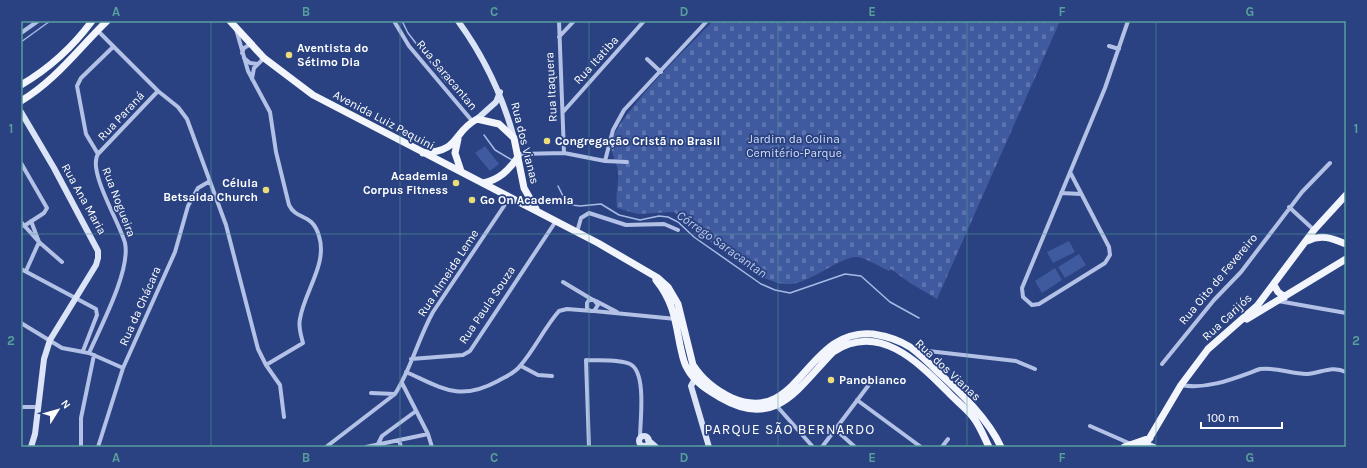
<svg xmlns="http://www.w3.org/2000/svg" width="1367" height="468" font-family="Karla,sans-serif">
<defs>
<pattern id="cemetery-stones" width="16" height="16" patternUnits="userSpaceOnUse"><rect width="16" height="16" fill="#3f5a9e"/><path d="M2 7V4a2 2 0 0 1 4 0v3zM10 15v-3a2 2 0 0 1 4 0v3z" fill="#5c73ad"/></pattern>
</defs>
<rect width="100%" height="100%" fill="#2a4281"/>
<path fill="url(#cemetery-stones)" d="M713,21H1060L937,299L910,283L891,269L889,271C880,267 868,259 858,257C841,255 811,284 788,284C757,285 699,232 674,212L638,214L617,208C615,195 619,184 618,172C617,163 611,153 611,145C613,119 692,43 713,21Z"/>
<path fill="#3f5a9e" d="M485,146L499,164L490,171L475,153Z
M1069,241L1075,252L1053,263L1047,252Z
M1079,254L1086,265L1065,278L1058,267Z
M1055,268L1062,280L1042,293L1035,281Z"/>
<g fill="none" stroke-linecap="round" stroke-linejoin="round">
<path stroke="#a7bae6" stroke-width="1.5" d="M402,21L408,33L446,82
M21,42L50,21
M484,135L495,150L512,160
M558,186L564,198L572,205L580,206L601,204L619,215L640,220L659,216L668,217L678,222L694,237L761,284L775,290L790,293L845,274L861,276L890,302L919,318"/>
<path stroke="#b3c1e6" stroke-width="4" d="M394,21L409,46L473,122
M559,21L564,153
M236,29L248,71L270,112L276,152L289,205C297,221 312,212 319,236C328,264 304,292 300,319C298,327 301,335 303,343L266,365
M98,31L158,91L178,107L187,119L226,225L258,349L266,365L280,385L284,417
M21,33L38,21
M559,37L574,21
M1109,46L1119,49
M242,53L244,48L251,44
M244,58L250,63L258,64
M647,59L661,72
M252,79L254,68L264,58
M563,112L644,21
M98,154L86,134L77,86L81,78L113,47
M518,154L564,153L605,161L627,162
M605,161L613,130L624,110L707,21
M21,163L47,208L44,213L24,226
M1070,172L1109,247L1110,255L1105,263L1039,304L1032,305L1023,297L1022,288L1105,88L1128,21
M1061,193L1081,194
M1289,207L1314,230
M21,222L39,242L62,262
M577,232L581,218L589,213L626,225L664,224L678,230
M21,269L96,309L97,315L83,351
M26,271L39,242L31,221
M563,282L593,300
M596,301L617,312
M1278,301L1346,313
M594,311L676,319
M21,323L62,348L89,353L123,368
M89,353C100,328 131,270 125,243C120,223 87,171 98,154L158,91
M917,353L928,351L1016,361L1035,369
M411,359L463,355L470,351L556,221
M1162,364L1214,300L1241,272L1302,192L1330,163
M521,366L538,375L552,376
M406,372C442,388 459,402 498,381C505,377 515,373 520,366C535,349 544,328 559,311L567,309L592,311H594L598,305L594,300H589L587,303V308L590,311
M402,383L428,434L432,447
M1181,385C1208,390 1235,378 1260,369C1276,367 1291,374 1307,374C1321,373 1332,365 1346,372
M371,393L395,394
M857,400L921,447
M775,404L813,447
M21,407H38
M1090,426L1131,444
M835,429L855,447
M399,440L401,447
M378,444L382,436L416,411
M81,447V418L94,355
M98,447L123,368L175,252L188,206L198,188L210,181
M326,447L395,394C411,369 418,339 433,312L510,197
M366,447L428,434
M589,447L586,360C599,361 618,359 630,364C647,372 640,421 640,438
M822,447L871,382
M942,447L948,439"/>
<path stroke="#dbe3f6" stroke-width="6" d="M458,21C485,58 502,94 514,138
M21,112L54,168L98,251V258L96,265L50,340L44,359L35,434L31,447
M477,119L496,102L500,92
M697,375L691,386L709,447
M639 441a5 5 0 1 1 10 0a5 5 0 1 1-10 0Z
M648,440L656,447
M1145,447L1146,444L1154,447"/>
<path stroke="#f3f5fd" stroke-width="7" d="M230,21L264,58L313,95L598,243L658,278L668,287L678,304L693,365C702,379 717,391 732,398C800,427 806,327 873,334C886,336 899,340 910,347C921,355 930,364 939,373C962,394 988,419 1001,447
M21,85C50,68 72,48 92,21
M21,101C56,80 78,49 107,21
M458,139L455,153L461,171
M423,153C462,151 451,133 477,119L499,124L514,138L524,188L536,209
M483,183C499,180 509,170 518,157
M1307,241C1322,234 1331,238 1346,244
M656,280C673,301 675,319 680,345C682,353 683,362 687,368C695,383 708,390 721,398C776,430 798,388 833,352C878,322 917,361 947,391C955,400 966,408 973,417C980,426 984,437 989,447
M1274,285L1278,292L1285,297
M1247,319L1346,259
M1124,447L1150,438
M1139,447L1146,444L1181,385L1208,349L1257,306L1314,230L1346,195"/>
</g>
<path fill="none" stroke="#579f9a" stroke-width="1" stroke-opacity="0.55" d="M211,21V447M400,21V447M589,21V447M778,21V447M967,21V447M1156,21V447M21,234H1346"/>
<g fill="#ecdd7a" stroke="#2a4281" stroke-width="1.5">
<circle cx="289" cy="55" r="4"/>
<circle cx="547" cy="141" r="4"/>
<circle cx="456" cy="183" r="4"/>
<circle cx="266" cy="190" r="4"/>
<circle cx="472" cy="200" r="4"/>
<circle cx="831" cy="380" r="4"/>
</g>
<g text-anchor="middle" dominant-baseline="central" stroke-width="3.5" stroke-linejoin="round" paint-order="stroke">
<g font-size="12" font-weight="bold" fill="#fff" stroke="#2a4281" text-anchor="start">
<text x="297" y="48">Aventista do<tspan x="297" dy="14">Sétimo Dia</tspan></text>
<text x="555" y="141">Congregação Cristã no Brasil</text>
<text x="448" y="176" text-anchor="end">Academia<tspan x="448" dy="14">Corpus Fitness</tspan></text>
<text x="258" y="183" text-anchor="end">Célula<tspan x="258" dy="14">Betsaida Church</tspan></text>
<text x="480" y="200">Go On Academia</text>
<text x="839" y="380">Panobianco</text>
</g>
<g font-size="12" fill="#fff" stroke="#2a4281">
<text transform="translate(596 60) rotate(-48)">Rua Itatiba</text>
<text transform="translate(447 75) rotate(50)">Rua Saracantan</text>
<text transform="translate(551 87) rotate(-93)">Rua Itaquera</text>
<text transform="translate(121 116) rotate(-47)">Rua Paraná</text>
<text transform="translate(384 120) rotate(28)">Avenida Luiz Pequini</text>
<text transform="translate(525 143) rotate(76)">Rua dos Vianas</text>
<text transform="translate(84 199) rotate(61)">Rua Ana Maria</text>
<text transform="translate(119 202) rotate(69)">Rua Nogueira</text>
<text transform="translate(448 273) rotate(-57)">Rua Almeida Leme</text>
<text transform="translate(1218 279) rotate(-50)">Rua Oito de Fevereiro</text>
<text transform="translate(487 305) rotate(-56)">Rua Paula Souza</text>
<text transform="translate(140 306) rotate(-66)">Rua da Chácara</text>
<text transform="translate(1227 317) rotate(-43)">Rua Carijós</text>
<text transform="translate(948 370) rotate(43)">Rua dos Vianas</text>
</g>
<g font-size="12" fill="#d5dff5" stroke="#2a4281">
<text x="794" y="139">Jardim da Colina<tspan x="794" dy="14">Cemitério-Parque</tspan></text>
</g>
<g font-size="13" font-style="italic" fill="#becced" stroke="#2a4281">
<text transform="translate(722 244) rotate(35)">Córrego Saracantan</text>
</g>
<g font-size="14" letter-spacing="1" fill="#fff" stroke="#2a4281">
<text x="790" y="429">PARQUE SÃO BERNARDO</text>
</g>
</g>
<rect width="1367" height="468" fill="none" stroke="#2a4281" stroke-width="44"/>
<g transform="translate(58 410) rotate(53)" stroke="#2a4281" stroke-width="3" paint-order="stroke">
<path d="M0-3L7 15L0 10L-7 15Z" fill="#ffffff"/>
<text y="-6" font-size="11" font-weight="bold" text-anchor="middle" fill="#ffffff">N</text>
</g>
<path d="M1201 422v6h81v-6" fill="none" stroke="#ffffff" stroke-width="2"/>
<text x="1207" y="422" font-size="12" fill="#ffffff" stroke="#2a4281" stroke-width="3" paint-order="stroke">100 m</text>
<rect x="22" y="22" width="1323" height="424" fill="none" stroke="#579f9a" stroke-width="1.5"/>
<g font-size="13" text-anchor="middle" font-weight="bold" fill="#579f9a">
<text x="116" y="16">A</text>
<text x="306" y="16">B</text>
<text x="494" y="16">C</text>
<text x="684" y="16">D</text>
<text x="872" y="16">E</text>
<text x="1062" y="16">F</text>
<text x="1250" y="16">G</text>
<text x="11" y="133">1</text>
<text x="1356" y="133">1</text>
<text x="11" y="345">2</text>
<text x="1356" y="345">2</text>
<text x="116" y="462">A</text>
<text x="306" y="462">B</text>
<text x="494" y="462">C</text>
<text x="684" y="462">D</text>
<text x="872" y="462">E</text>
<text x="1062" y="462">F</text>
<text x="1250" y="462">G</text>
</g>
</svg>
